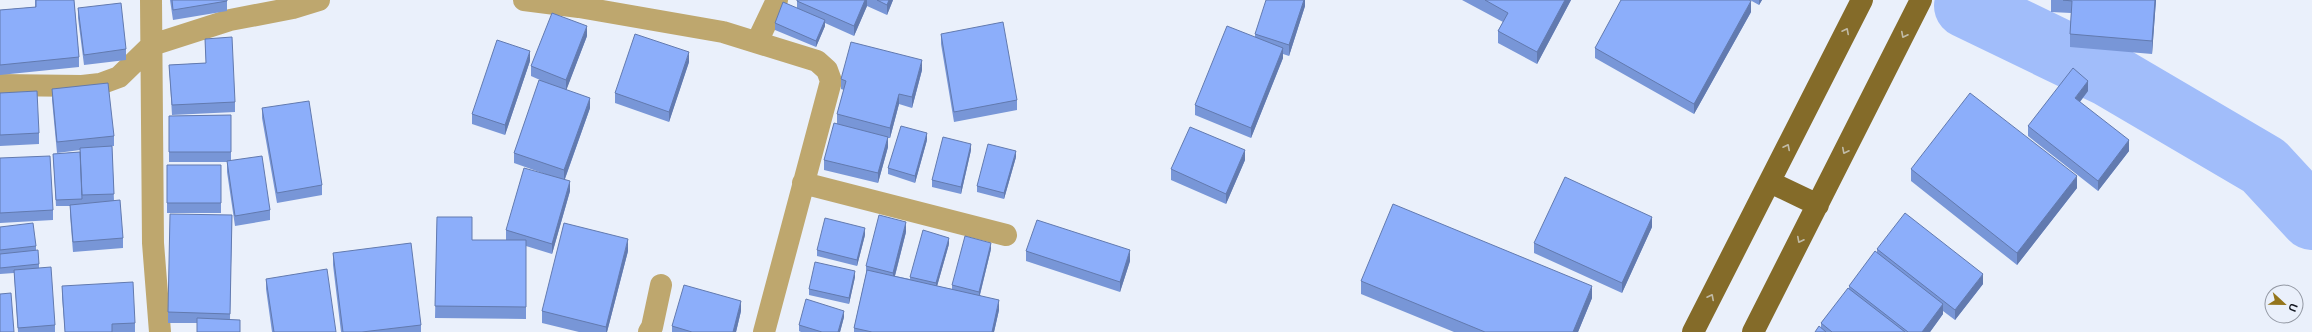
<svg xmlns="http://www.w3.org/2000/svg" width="2312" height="332" font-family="Helvetica,sans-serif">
<rect width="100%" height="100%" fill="#eaf0fb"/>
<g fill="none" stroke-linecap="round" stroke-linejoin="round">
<path stroke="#a1bdfa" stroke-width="64" d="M1966,6L2109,75L2264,166L2312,218"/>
<path stroke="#bea76e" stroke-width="22" d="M151,0L153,243L160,332
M524,0L579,7L723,32L817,61L827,70L831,81L764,332
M757,42L777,0
M0,85L82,86L100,84L119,77L152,45L230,20L293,8L319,0
M803,183L1006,235
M649,332L652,327L661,285"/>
<path stroke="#846b29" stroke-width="22" d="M1770,182L1818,205
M1693,332L1862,0
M1753,332L1921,0"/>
</g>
<path fill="#7896d7" d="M35,0H74L79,57V67L0,75V10L35,7Z
M170,0H227V11L173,20Z
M797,0H893L887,15L867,6L854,36L825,23V26L816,47L775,30V23L797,8Z
M1305,0V6L1289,56L1283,54V58L1251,138L1195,115V105L1255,37V34Z
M1462,0H1571L1537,64L1498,43V31L1503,22Z
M1750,0H1762L1759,5Z
M2051,0H2156L2152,54L2070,47V34L2071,13L2051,12Z
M78,8L126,49V60L84,65L78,18Z
M1751,12L1694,114L1595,58V48Z
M941,34L1017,100V110L954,122L941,44Z
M587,36L566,90L590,108L565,179L570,191L552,254L526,246V319L435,318L437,217L472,240H506V230L545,174L514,163V153L540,80L531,76V66Z
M205,39L235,102V112L172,115L169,65L206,63Z
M530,61L505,135L472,124V114Z
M689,62L669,122L615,103V93Z
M922,70L912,108L899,104L890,138H888V147L878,183L824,170V160L837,124V114L844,90L841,89V79Z
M52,89L114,136V146H112L114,201L123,238V248L73,252L70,215V206H56L53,154L80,152V150L57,153L52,100Z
M2088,91L2080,102L2129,151L2098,191L2028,136V126Z
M0,93L39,133V144L0,146Z
M262,108L322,185V195L277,203L262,118Z
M231,115V161L270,210V220L235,226L227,172V162H169V116Z
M927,140L915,183L888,174V168Z
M971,150L961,194L932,187V180Z
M1016,157L1004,199L977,192V186Z
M0,158L53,210V220L0,223Z
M1245,160L1226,204L1171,180V169Z
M167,165H221V213H167Z
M1911,169L2077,188L2017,265L1911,181Z
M232,215L230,320H240V332H197V323H168V312Z
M0,227L36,246V250L39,264V268L55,325V332H18L14,273L0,274Z
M1652,227L1622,293L1534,253V243Z
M906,232L895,276L910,279V277L949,244L937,286L952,289V285L991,249L980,295L999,310L994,332H854V328L866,274V266Z
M865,235L857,266L817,256V250Z
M1877,249L1983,284L1955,320L1943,311V314L1930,332H1815L1821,328V323L1849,288V286L1877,252Z
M628,251L607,332H579L542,323V311Z
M1026,251L1130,261L1120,292L1026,261Z
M333,253L421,325V332H341L333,265Z
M855,277L849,304L809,295V289Z
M266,279L336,332H272L266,289Z
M1361,281L1592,298L1578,332H1454L1361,294Z
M62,286L135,323V332H65L62,297Z
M741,311L736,332H672V326Z
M844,317L840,332H801L799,331V325Z"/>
<path fill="#627aaf" d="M865,0H867V6L854,36V26Z
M889,0H893L887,15V5Z
M1304,0H1305V6L1289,56V45Z
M1565,0H1571L1537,64V52Z
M1759,0H1762L1759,5Z
M2155,0H2156L2152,54V41Z
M1751,1V12L1694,114V104Z
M825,20V26L816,47V41Z
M587,26V36L566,91V80Z
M1283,48V58L1251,138V128Z
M530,51V61L505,135V125Z
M689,52V62L669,122V112Z
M922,60V70L912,108V97Z
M2088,81V91L2075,108V98Z
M899,94V104L890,138V128Z
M590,98V108L564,181V170Z
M927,133V140L915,183V176Z
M888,137V147L878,183V173Z
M2129,140V151L2098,191V181Z
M971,144V150L961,194V187Z
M1245,150V160L1226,204V194Z
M1016,151V157L1004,199V193Z
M2077,176V188L2017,265V253Z
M570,181V191L552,254V244Z
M1652,217V227L1622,293V283Z
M906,222V232L893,283V273Z
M865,228V235L857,266V260Z
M949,238V244L936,290V283Z
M628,239V251L607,332H606V327Z
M991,243V249L979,298V292Z
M1130,250V261L1120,292V282Z
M855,271V277L849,304V298Z
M1983,274V284L1955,320V310Z
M1592,286V298L1578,332H1573Z
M999,300V310L994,332H992Z
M741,301V311L736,332H733Z
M1943,304V314L1930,332H1922Z
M844,311V317L840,332H838Z"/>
<path fill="#8caefa" stroke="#627aaf" d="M36,0H74L79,57L0,65V10L36,7Z
M172,0H227V1L173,10Z
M797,0H865L854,26L797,1Z
M877,0H889L887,5Z
M1266,0H1304L1289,45L1255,34Z
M1485,0H1565L1537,52L1498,31L1508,13Z
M1621,0H1749L1751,1L1694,104L1595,48Z
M2063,0H2155L2152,41L2070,34L2072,1Z
M783,2L825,20L816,41L775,23Z
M121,3L126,49L84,55L78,8Z
M552,13L587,26L566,80L531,66Z
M1003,22L1017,100L954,112L941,34Z
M1227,26L1283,48L1251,128L1195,105Z
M635,34L689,52L669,112L615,93Z
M232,37L235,102L172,105L169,65L206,63L205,39Z
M497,40L530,51L505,125L472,114Z
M851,42L922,60L912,97L899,94L890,128L837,114L846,81L841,79Z
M2073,68L2088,81L2075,98L2129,140L2098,181L2028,126Z
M539,80L590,98L564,170L514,153Z
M108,83L114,136L57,142L52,89Z
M37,91L39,133L0,135V93Z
M1970,93L2077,176L2017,253L1911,169Z
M309,101L322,185L277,193L262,108Z
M231,115V152H169V116Z
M834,123L888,137L878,173L824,160Z
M901,126L927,133L915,176L888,168Z
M1190,127L1245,150L1226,194L1171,169Z
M943,137L971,144L961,187L932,180Z
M988,144L1016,151L1004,193L977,186Z
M112,146L114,194L82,195L80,148Z
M80,152L82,199L56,200L53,154Z
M50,156L53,210L0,213V158Z
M262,156L270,210L235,216L227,161Z
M167,165H221V203H167Z
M524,168L570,181L552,244L506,230Z
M1565,177L1652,217L1622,283L1534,243Z
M120,200L123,238L73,242L70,205Z
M1393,204L1592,286L1573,332H1485L1361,281Z
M1905,213L1983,274L1955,310L1877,249Z
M170,214L232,215L230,314L168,312Z
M879,215L906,222L893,273L866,266Z
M437,217H472V240H526V307L435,306Z
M825,218L865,228L857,260L817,250Z
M1037,220L1130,250L1120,282L1026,251Z
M33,223L36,246L0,250V227Z
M564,223L628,239L606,327L542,311Z
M923,230L949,238L936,283L910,277Z
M965,236L991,243L979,292L952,285Z
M411,243L421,325L362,332H343L333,253Z
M38,250L39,264L0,268V254Z
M1875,251L1943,304L1922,332H1908L1849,286Z
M815,262L855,271L849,298L809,289Z
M51,267L55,325L18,328L14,270Z
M327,269L336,332H274L266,279Z
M867,270L999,300L992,332H872L854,328Z
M133,282L135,323L112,324V332H65L62,286Z
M684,285L741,301L733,332H692L672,326Z
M1848,288L1905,332H1832L1821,323Z
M11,293L14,332H0V294Z
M806,299L844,311L838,332H822L799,325Z
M197,318L240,320V332H197Z
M1819,326L1826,332H1815Z"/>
<defs><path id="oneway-chevron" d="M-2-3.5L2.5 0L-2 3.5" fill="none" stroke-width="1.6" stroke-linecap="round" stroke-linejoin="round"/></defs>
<g stroke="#c1bba7">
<use href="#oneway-chevron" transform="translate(1846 31) rotate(-63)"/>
<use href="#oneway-chevron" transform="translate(1904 35) rotate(117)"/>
<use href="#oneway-chevron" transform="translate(1787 147) rotate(-63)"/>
<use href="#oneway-chevron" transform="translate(1845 151) rotate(117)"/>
<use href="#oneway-chevron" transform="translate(1800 240) rotate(117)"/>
<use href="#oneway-chevron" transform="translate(1711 297) rotate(-63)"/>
</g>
<g transform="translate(2284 304) rotate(112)"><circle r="19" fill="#eaf0fb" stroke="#9398a3"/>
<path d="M0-3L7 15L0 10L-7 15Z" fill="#94751c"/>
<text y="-6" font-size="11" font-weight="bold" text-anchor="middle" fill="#11151f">U</text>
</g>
</svg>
